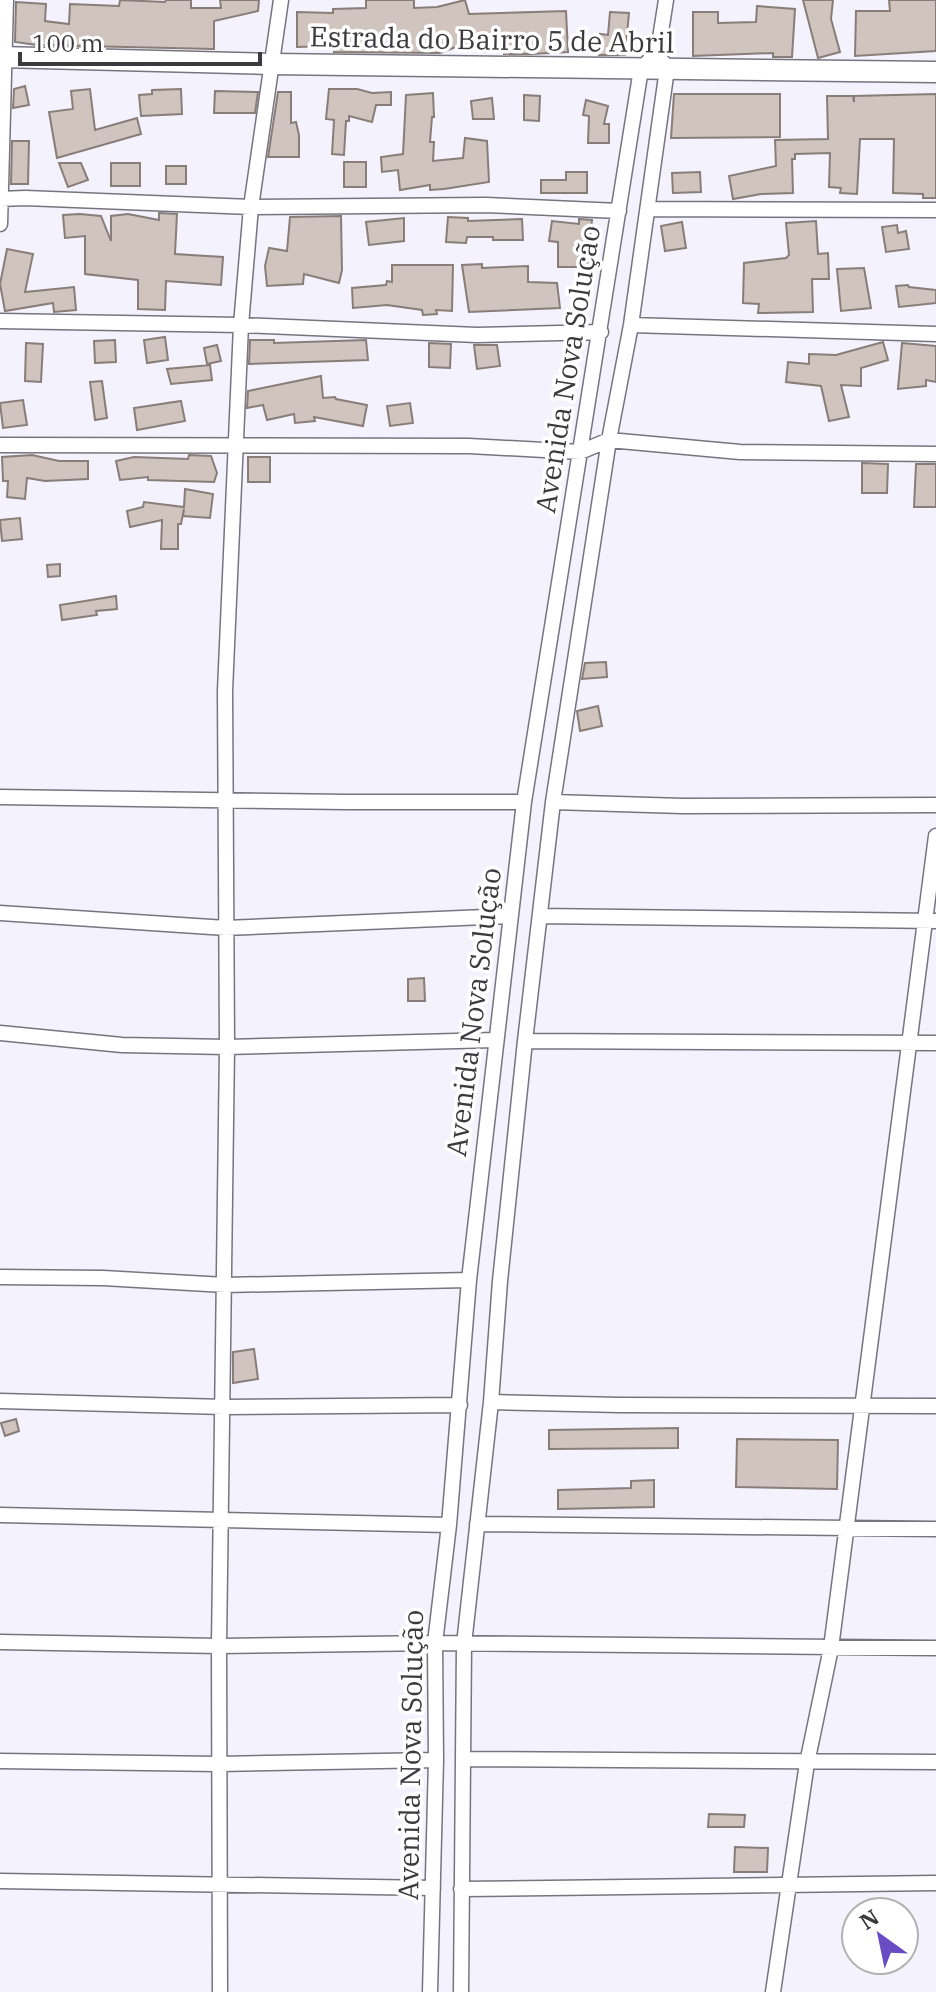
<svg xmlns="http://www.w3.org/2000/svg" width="936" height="1992" font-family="'IBM Plex Serif',serif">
<rect width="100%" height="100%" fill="#f3f2fd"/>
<path fill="#cfc4be" stroke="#887d78" stroke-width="2" d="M120,0L165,2L166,0H191V8H221L220,0H259L258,11L214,21V49L37,45L15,42L16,2L46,4L45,21L69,24L70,4L119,6Z
M366,0H414V8L437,7L465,0L469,14L566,11L568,52L531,54H504V51L481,52L480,38L440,53L334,52V46L297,47V12L333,13V9L366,8Z
M803,0H833L831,19L840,52L818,58Z
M889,0H936V51L855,56L856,11H890Z
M757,6L795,9L792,57H773V53L693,56V12H718V23L756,22Z
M610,12L629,13L625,55H599L600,34L608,35Z
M25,86L29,105L13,108L14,89Z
M90,89L95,130L137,118L141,134L57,158L49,112L73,109L71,91Z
M181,89L182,114L141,116L139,95L152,94V90Z
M329,89H357L372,93L391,92V105H376L372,122L349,116V121H346L344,155L332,154L334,120L326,119Z
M215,91L258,92L255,113H214Z
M278,92H291V123L296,122L299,135V157H268Z
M433,93L434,117H432L430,142H434L433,161L463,158L465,138L487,141L489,182L444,189L430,190V185L400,190L398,170L382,172L381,157L403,154L406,95Z
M674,94H780V137L671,138Z
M936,94V198H923V194L893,193L894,139H860L857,194L840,193L841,188L829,187L830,153L795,154V159H792L793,193L761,194L733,199L729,176L776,166L775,140L828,139L827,96H853L854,102V96Z
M524,95L540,96L539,121L524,120Z
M492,98L494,119H473L471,101Z
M586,100L608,106L604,124H609V143H588L589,116L583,115Z
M12,141H29L28,184H11Z
M344,162H366V187H344Z
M59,163H81L88,180L68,187Z
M111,163H140V186H111Z
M166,166H186V184H166Z
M566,172H587V193H541V180H566Z
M700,172L701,192L673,193L672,173Z
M159,213L177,214L175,254L223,257L221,285L166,281L165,310L138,309V280L85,274V236L65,238L63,215L80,214L101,216L111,241V216L128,214L159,220Z
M341,216L342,270L339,283L304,274L303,284L267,286L265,266L269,248L287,251L290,217Z
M448,217L468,218V221L522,219L523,240H493V237H467L466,243L446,242Z
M404,218V241L369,245L366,222Z
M579,219L592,220L587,267H558V242L549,241L552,221L579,224Z
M816,221L818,254L828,253L829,279H812L813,312L758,313L759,304L743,303L744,263L786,258L789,255L786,223Z
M682,222L686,248L665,251L661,226Z
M897,225L898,233L906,231L909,249L886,252L882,227Z
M7,249L33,254L25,292L74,287L76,310L54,312L53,303L5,311L0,284Z
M482,264V268L528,266V282L557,283L560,308L469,312L462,265Z
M392,265H453L452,311L436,310L437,314L423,315L422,310L387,305L353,308L352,288L386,285L387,281L392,282Z
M864,268L871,308L841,311L837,269Z
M908,285L909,287L936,290V303L899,307L896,286Z
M165,337L168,360L147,363L144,340Z
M115,340L116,362L95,363L94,341Z
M250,340H274V343L366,340L368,360L249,364Z
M883,342L888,360L861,368V386L841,385L849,417L829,421L821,386L786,382L788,362L809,364V354L836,355Z
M26,343L43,344L41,382L25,381Z
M429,343L451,344L450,368L429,367Z
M902,343L936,346V382L926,380V386L898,389Z
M217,345L221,361L207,364L204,348Z
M474,345H497L500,366L477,369Z
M210,365L212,380L171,384L167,369Z
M321,376L323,398L335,397L336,399L367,405L363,426L314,417L315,421L295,423L294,414L267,420L263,405L247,408L248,391Z
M102,381L107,418L95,420L90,382Z
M23,400L27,425L3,428L0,403Z
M181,401L185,421L137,430L134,408Z
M410,403L413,423L390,426L387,406Z
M32,455L59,461H88V479L45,481L27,478L25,499L7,497L8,481H3L2,457Z
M189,455L211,456L217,473L214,482L148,480V477L120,480L116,461L134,457L188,459Z
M248,457H270V482H248Z
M862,463L888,464L887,493H862Z
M916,464H936V507H914Z
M185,489L213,494L210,518L183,516L184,509L181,524H178V549H161L162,520L130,527L127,511L143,507L144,502L184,507Z
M20,518L22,539L2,541L0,520Z
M60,564V576L48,577L47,565Z
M116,596L117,609L96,611L97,615L62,620L60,605Z
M606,662L607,677L582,679L585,663Z
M598,706L602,726L580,731L577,711Z
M424,978L425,1001H408V979Z
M254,1349L258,1379L233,1383V1352Z
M16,1419L19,1431L5,1436L1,1423Z
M678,1428V1448L549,1449V1430Z
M737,1439L838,1440L837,1489L736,1487Z
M654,1480V1507L558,1509V1490L631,1488V1481Z
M709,1814L745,1815L744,1827H708Z
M735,1847L768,1848L767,1872H734Z"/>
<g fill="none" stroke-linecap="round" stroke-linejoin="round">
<g stroke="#76757f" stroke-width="17">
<path id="street" d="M0,199L25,198L251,207L486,205L619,211
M648,209L936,210
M0,224L6,0
M0,321L241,325L477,335L601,332
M631,325L936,334
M0,445L469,446L580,452L609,440L740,452L936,454
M0,797L346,802H524
M553,802L682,806L936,805
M0,913L226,928L509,916
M540,916L936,921
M0,1033L122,1045L227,1047L495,1040
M525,1041L936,1043
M0,1277L103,1278L225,1285L469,1280
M0,1401L224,1407L460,1405
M491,1402L620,1405L936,1406
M0,1515L449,1525
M477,1524L936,1529
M0,1642L219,1646L435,1643L936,1648
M463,1759L936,1762
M0,1761L219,1764L436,1760
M0,1881L433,1888
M461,1889L936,1883
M220,1992L219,1646L227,1047L225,691L241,325L251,207L281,0
M430,1992L436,1760L435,1643L449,1525L469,1280L524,802L641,69L658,51L666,0
M461,1992L464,1644L491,1402L500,1281L525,1041L553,802L609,440L631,325L667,69L663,62
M773,1992L807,1763L831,1648L936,836"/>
</g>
<g stroke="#76757f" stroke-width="23">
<path id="secondary" d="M0,57L271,64L936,72"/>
</g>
<use href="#street" stroke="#fff" stroke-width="14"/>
<use href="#secondary" stroke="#fff" stroke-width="20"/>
</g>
<g text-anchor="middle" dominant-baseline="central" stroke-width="7" stroke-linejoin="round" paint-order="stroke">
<g font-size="28" fill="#3b3b3f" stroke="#fff">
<text transform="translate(492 39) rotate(1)">Estrada do Bairro 5 de Abril</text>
<text transform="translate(567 369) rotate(-81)">Avenida Nova Solução</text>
<text transform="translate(473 1012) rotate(-83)">Avenida Nova Solução</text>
<text transform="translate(410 1755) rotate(-89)">Avenida Nova Solução</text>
</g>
</g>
<g transform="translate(880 1936) rotate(327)"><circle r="38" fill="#ffffff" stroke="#b1b1b2" stroke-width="2"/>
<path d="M0-6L14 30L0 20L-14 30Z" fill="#694bc4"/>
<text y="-12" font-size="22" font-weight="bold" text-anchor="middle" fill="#3b3b3f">N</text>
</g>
<path d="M20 52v12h240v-12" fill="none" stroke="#3b3b3f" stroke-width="4"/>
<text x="32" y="52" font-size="24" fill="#3b3b3f" stroke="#ffffff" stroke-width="6" paint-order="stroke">100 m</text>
</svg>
